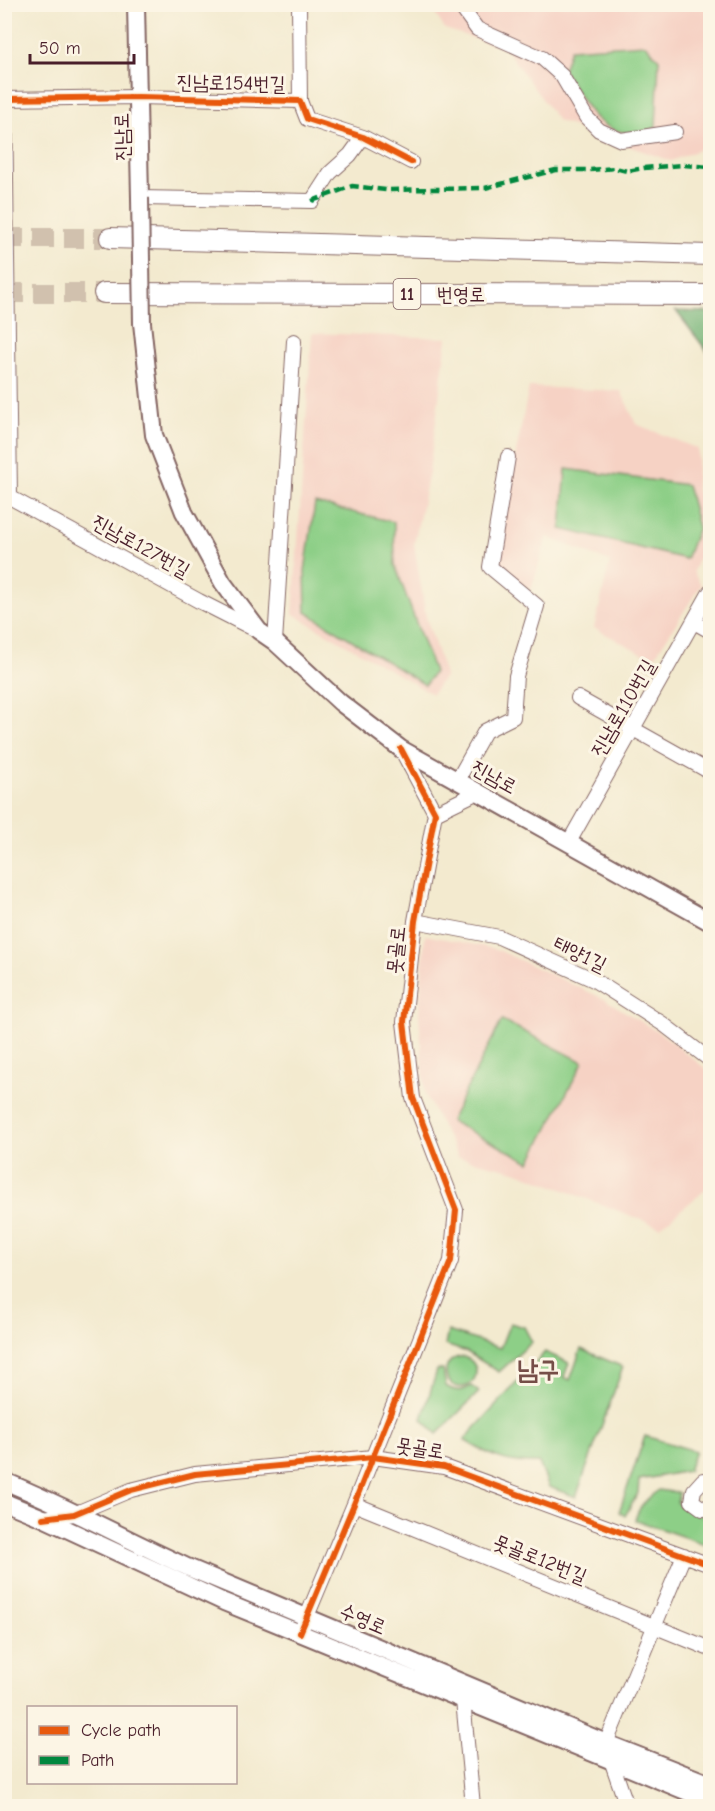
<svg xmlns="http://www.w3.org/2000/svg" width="715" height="1811" font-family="'Comic Neue','Poor Story',sans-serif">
<rect width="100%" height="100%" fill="#fcf5e5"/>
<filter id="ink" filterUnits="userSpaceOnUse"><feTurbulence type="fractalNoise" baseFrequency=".0167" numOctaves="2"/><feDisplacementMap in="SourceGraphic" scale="12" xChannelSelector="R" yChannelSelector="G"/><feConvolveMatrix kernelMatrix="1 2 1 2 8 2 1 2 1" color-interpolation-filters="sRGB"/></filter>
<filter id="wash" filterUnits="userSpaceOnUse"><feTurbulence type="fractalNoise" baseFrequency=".008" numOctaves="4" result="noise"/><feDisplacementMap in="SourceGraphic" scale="24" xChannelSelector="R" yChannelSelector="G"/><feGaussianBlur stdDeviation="1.35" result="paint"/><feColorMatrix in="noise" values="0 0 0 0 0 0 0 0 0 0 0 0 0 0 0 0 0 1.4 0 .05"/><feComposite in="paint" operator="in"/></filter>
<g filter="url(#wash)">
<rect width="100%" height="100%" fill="#f3eacf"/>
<path fill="#f6d2c4" d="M429,5H710V145L671,161L558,121L505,48L445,29Z
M312,333L447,338L429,472L414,544L426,617L445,675L432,694L293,614Z
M529,387L621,391L636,424L698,449L696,487L710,532L693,571L701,585L653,659L594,628L610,562L547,537L531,590L494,565Z
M425,935L496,949L604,999L663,1035L710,1072V1186L660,1227L515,1171L458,1157L425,1094L419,1014Z"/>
<path fill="#8dcf87" stroke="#6c7759" stroke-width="1.5" d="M645,44L659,59L656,127C648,133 643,133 634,133C595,134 582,99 563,70L570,49Z
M566,469L687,485L698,527L686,559L561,529Z
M315,503L394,522L395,565L434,672L425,685L306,612L305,571Z
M502,1020L583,1062L530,1162L450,1121Z
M510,1323L524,1327L532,1342L499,1372L467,1352L445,1345L448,1331L500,1348Z
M581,1349L623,1367L576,1497L549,1487L539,1463C507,1464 490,1456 464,1440L545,1352L569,1363L564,1377L570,1380Z
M446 1372a15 15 0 1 1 30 0a15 15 0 1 1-30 0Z
M437,1370H443L446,1386C456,1392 461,1392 471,1386L479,1392L437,1434L422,1419Z
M645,1436L695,1451L688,1471L639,1480L638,1493L625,1516L619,1512Z
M659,1490L679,1493L677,1503L685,1509L710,1520V1546L635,1520C639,1506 647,1498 659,1490Z"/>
<path fill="#72b274" stroke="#5e6850" stroke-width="1.5" d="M676,311L710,312V355Z"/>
</g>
<g filter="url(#ink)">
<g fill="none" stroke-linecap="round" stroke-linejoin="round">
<path stroke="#d1c1ae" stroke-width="20" stroke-dasharray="20 10" stroke-linecap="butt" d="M4,238H110
M4,293H104"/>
<g stroke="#856664" stroke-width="16">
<path id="minor" d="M299,4L300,101
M459,4L477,29L542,58L562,76L586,117L599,130L621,140L675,132
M4,99L138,97L300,101L307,119L363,137L411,162
M5,99L10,496
M140,198L312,201L330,173L350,155L363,137
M4,494L199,601L258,631
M694,622L710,631
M275,642L294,341
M578,698L710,772
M457,781L485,731L513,717L516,676L537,606L490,567L508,457
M435,813L478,792
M569,842L710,592
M415,921L499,937L594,980L663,1024L710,1060
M710,1482L703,1480L694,1490L692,1501L703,1509L710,1508
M354,1504L710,1649
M43,1518L74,1514L131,1490L195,1474L373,1457L444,1467L710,1565
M300,1633L354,1504L451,1261L456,1210L413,1098L404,1022L415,921L435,813L401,749
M463,1700L473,1806
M606,1743L684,1555
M611,1760L627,1806"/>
</g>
<g stroke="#856664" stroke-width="20">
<path id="major" d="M136,4L140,198
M142,323L154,435L184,512L223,583L259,631L275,642L341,703L401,749L710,922
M4,1481C66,1506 125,1539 187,1567L606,1743L710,1784
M4,1502L43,1518L224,1602L710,1801"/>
</g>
<g stroke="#856664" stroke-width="22">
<path id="highway" d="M110,238L710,255
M104,293L710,295"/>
</g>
<use href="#minor" stroke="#fff" stroke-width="14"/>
<use href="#major" stroke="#fff" stroke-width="16"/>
<use href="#highway" stroke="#fff" stroke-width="20"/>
<g stroke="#856664" stroke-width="20" stroke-linecap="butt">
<path id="major-bridge" d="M140,198L142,323"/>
</g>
<use href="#major-bridge" stroke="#fff" stroke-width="16"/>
<path stroke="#00873e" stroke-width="4.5" stroke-dasharray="9 4.5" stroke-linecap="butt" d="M312,201L352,186L386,190L485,188L556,170H590L615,168L627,171L644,168L684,165L710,167"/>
<g stroke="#fcf5e5" stroke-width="10">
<path id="cycleway" d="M4,99L138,97L300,101L307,119L363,137L411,162
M43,1518L74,1514L131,1490L195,1474L373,1457L444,1467L710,1565
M300,1633L354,1504L451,1261L456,1210L413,1098L404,1022L415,921L435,813L401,749"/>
</g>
<use href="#cycleway" stroke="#e8590c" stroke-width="6"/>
</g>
</g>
<g text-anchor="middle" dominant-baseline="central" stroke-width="6" stroke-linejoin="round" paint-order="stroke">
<rect fill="#fcf5e5" stroke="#7f5f63" stroke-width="1.5" x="393.5" y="279" width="27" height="30" rx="4.5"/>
<g font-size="18" font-weight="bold" fill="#4a1f2b">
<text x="407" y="294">11</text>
</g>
<g font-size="20" fill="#4a1f2b" stroke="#fcf5e5">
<text transform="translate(231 83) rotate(1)">진남로154번길</text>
<text transform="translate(122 137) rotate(-91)">진남로</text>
<text x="461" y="294">번영로</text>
<text transform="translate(141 546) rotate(29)">진남로127번길</text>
<text transform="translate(623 708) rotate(-60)">진남로110번길</text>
<text transform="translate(494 777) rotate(29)">진남로</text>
<text transform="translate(396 950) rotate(-84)">못골로</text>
<text transform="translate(580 954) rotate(26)">태양1길</text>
<text transform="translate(420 1448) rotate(9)">못골로</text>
<text transform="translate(540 1559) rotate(22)">못골로12번길</text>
<text transform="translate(363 1619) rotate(23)">수영로</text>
</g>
<g font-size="26" font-weight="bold" fill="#764e48" stroke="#fcf5e5">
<text x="538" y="1370">남구</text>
</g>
</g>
<rect width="715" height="1811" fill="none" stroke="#fcf5e5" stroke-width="24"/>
<rect x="27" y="1706" width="210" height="78" fill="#fcf5e5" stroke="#b59f9b" stroke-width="1.5"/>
<rect x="39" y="1726" width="30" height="9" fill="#e8590c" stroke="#b59f9b" stroke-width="1.5"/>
<text x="81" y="1736" font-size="18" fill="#4a1f2b">Cycle path</text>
<rect x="39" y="1756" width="30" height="9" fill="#00873e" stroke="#b59f9b" stroke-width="1.5"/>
<text x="81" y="1766" font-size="18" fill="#4a1f2b">Path</text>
<path d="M30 54v9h104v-9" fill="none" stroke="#4a1f2b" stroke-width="3"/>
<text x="39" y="54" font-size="18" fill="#4a1f2b" stroke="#fcf5e5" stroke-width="4.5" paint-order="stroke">50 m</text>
</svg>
